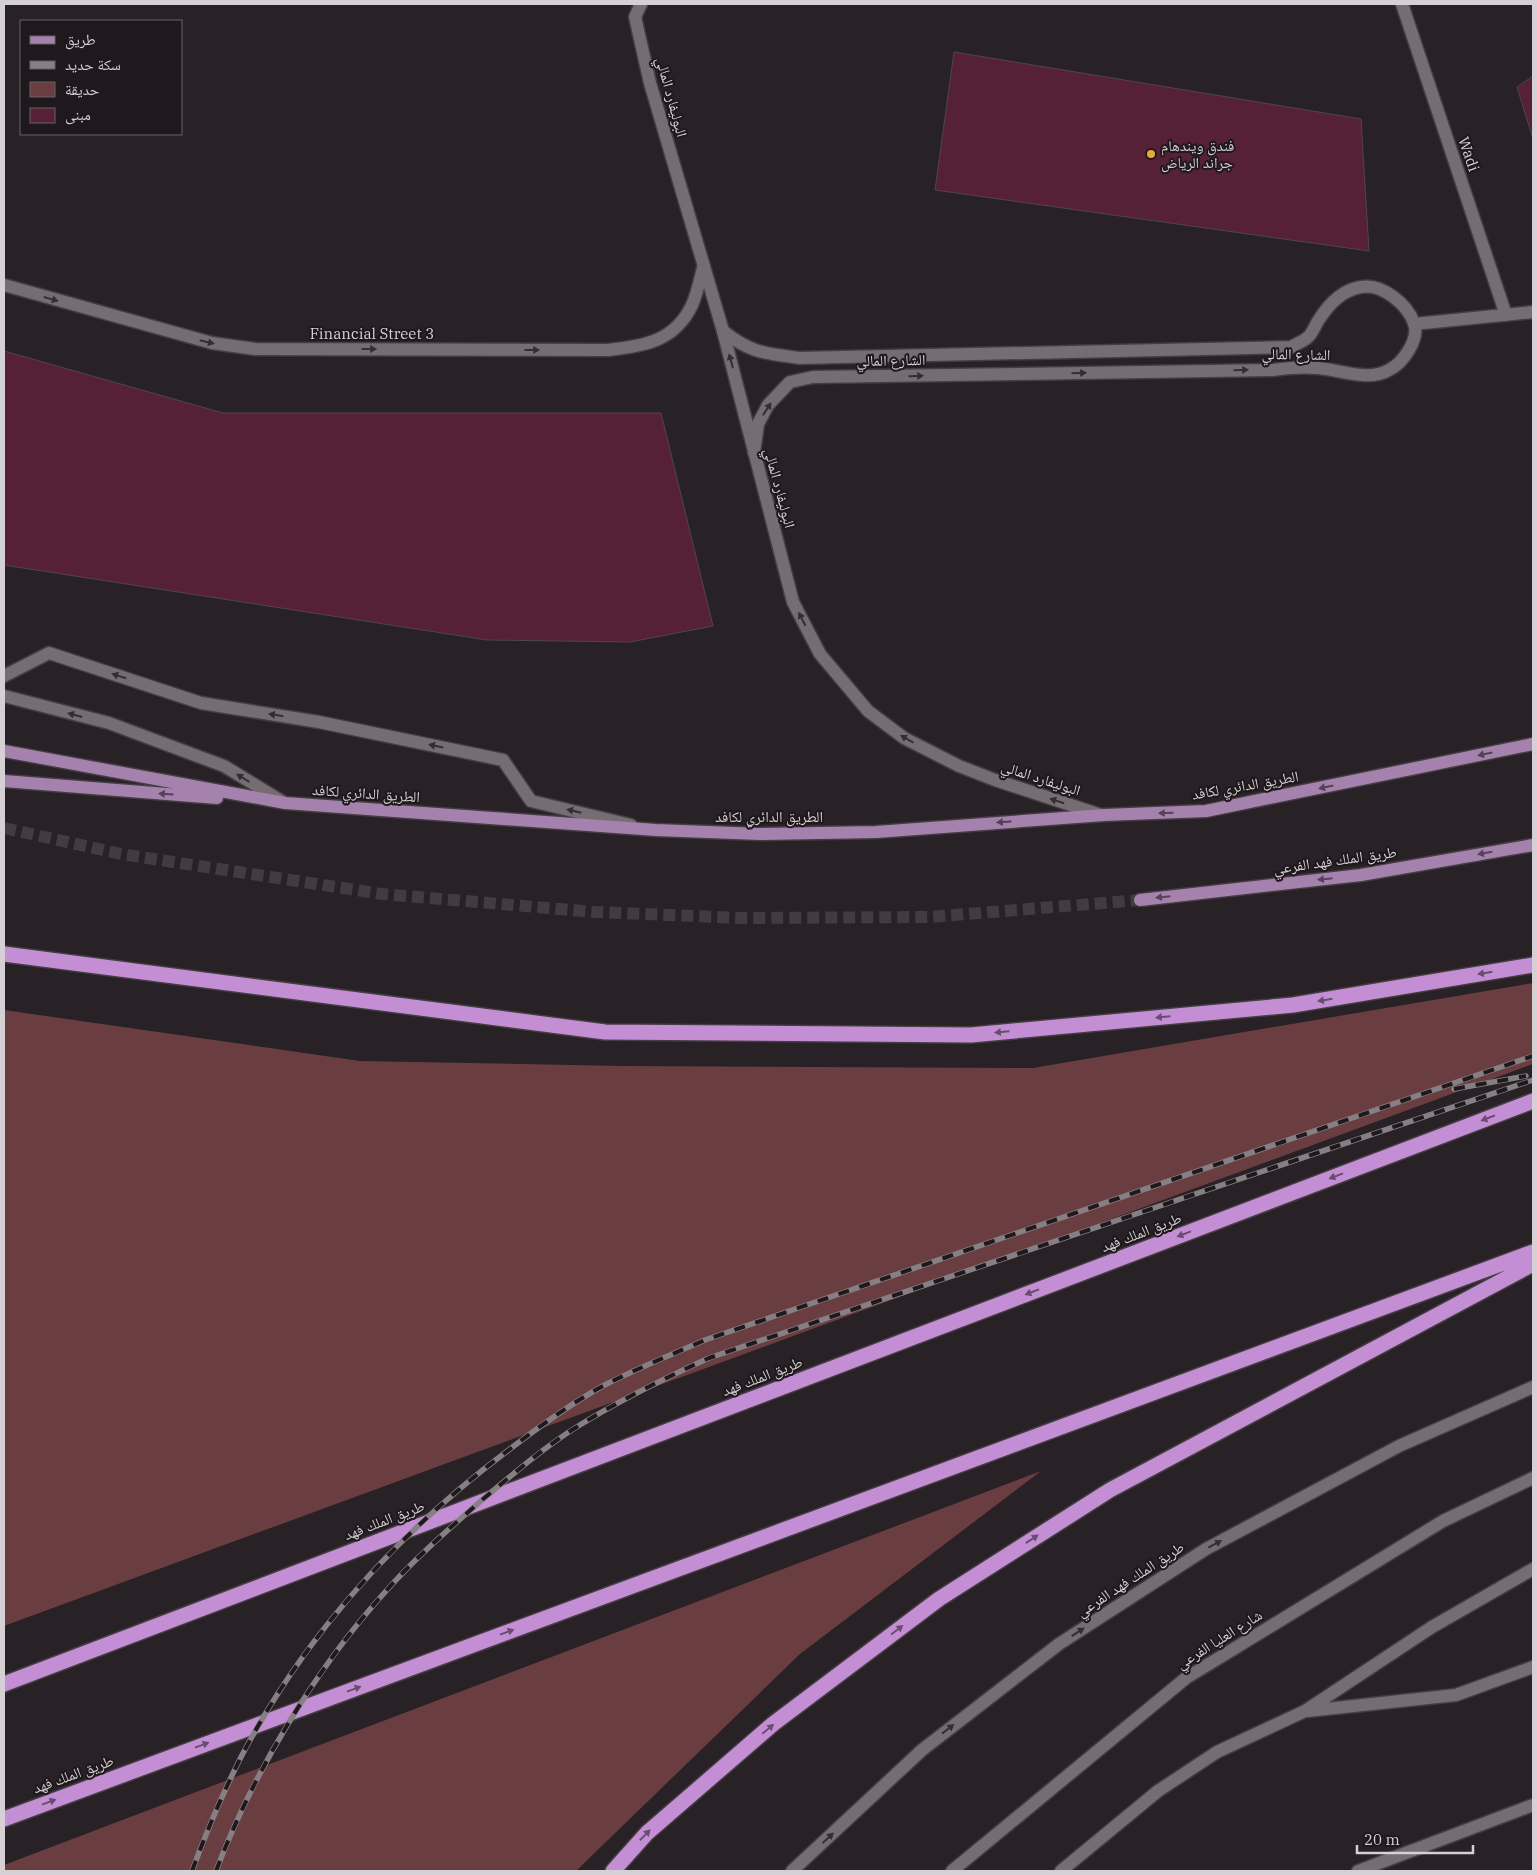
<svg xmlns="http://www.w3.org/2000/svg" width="1537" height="1875" font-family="'IBM Plex Serif','Noto Naskh Arabic',serif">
<rect width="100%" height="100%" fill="#282126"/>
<path fill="#6a3e41" d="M1533,983V1064L4,1626V1010L360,1061L623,1066L1033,1068Z
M1041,1471L800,1654L576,1871H4V1865Z"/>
<path fill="#562137" stroke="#504649" d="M954,52L1361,119L1369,251L935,190Z
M1533,76V139L1517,87Z
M4,351L223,413H661L713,626L630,642L487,640L4,565Z"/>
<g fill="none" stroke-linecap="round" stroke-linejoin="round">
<path stroke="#423b40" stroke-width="12" stroke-dasharray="12 6" stroke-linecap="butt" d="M4,828L121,854L382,894L595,912L744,918L930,917L1140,900"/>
<g stroke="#443d42" stroke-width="15">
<path id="service" d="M723,331C752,354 765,353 800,358L1291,347C1296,344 1304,341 1308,337C1312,334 1315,326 1318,321C1328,305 1341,290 1361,287C1382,283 1407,304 1414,323C1420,339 1403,363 1389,370C1368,382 1341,370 1318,368C1303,367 1288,368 1273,370L813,377L790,382L768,405L758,424L754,453
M1307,1711L1456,1695L1533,1667
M952,1871L1186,1678L1443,1521L1533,1478
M1061,1871L1158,1791L1217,1752L1305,1711L1432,1627L1533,1569
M1358,1871L1533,1805"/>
</g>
<g stroke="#443d42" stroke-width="15">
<path id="pedestrian" d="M1402,4L1506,315
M1414,324L1533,312"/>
</g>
<g stroke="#443d42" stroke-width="15">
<path id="minor" d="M641,4L635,17L650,83L723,331L793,602L820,654L868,711L904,738L959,766L995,780L1101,815
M4,285L212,343L255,349L608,350C645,346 675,341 692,305C697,294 700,280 703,268
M4,676L49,653L201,703L319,722L503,760L531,801L631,825
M4,696L109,723L224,766L283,802"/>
</g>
<g stroke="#443d42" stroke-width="15">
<path id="tertiary" d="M792,1871L922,1750L1059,1644L1206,1549L1399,1446L1533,1387"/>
</g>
<g stroke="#443d42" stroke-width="15">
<path id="primary" d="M4,751L285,803L656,830L760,834L876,832L1104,815L1206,811L1533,744
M4,781L217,798
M1140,900L1361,875L1533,845"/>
</g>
<g stroke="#443d42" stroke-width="18">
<path id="motorway" d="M4,954L605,1032L971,1035L1293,1005L1533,965
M4,1684L1533,1101
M4,1819L1533,1252
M613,1871L647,1833L773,1724L939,1599L1110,1490L1533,1264"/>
</g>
<use href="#service" stroke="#766d73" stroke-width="12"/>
<use href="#pedestrian" stroke="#766d73" stroke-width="12"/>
<use href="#minor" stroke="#766d73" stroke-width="12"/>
<use href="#tertiary" stroke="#766d73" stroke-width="12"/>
<use href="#primary" stroke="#a581ad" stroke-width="12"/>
<use href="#motorway" stroke="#c48ed4" stroke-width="15"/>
<g stroke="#868084" stroke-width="5.5">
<path id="rail" d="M1454,1089L1526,1076
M192,1871C206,1833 222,1795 240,1759C303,1637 397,1534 506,1452C536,1429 567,1406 601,1387C633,1370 671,1355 705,1340L1533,1056
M216,1871C253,1773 315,1669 386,1591C414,1559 450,1528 482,1500C512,1475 542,1449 575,1428C618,1401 663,1379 709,1358L1533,1080"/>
</g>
<use href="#rail" stroke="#1f181c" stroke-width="4" stroke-dasharray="11" stroke-linecap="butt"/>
</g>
<defs><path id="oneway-solid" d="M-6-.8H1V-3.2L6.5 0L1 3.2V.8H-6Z" transform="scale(1.25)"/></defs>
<g fill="#352d32">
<use href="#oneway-solid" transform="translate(51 299) rotate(16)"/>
<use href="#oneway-solid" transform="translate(207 342) rotate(13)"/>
<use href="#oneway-solid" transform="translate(369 349)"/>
<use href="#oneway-solid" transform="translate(532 350)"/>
<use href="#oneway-solid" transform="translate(731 361) rotate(-105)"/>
<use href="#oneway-solid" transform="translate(1241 370) rotate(-1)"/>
<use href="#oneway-solid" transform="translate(1079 373) rotate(-1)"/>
<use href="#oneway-solid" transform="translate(916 376) rotate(-1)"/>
<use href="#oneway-solid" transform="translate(767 409) rotate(-57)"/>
<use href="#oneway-solid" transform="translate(802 619) rotate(-117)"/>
<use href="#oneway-solid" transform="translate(119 676) rotate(-162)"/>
<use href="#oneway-solid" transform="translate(75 715) rotate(-165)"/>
<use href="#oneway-solid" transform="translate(276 715) rotate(-171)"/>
<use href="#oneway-solid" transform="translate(907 739) rotate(-150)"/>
<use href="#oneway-solid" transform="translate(436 746) rotate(-168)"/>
<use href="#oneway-solid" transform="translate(243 778) rotate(-149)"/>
<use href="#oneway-solid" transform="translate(1057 801) rotate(-163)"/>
<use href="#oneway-solid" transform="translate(574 811) rotate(-167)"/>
<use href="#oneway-solid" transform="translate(1215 1544) rotate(-28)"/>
<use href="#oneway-solid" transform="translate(1078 1632) rotate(-33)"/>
<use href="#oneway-solid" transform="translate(948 1729) rotate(-38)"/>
<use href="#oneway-solid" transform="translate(828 1838) rotate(-43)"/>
</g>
<g fill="#554256">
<use href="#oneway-solid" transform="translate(1485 754) rotate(168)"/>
<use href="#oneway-solid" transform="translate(1326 787) rotate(168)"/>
<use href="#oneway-solid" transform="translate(166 794) rotate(-176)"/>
<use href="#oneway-solid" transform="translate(1166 813) rotate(178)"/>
<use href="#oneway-solid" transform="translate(1004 822) rotate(176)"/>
<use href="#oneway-solid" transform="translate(1485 853) rotate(170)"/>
<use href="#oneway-solid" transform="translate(1325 879) rotate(174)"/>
<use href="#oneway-solid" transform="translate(1163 897) rotate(174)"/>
</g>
<g fill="#694d6f">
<use href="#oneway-solid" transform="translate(1485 973) rotate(171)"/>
<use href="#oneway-solid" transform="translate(1325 1000) rotate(171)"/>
<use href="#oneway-solid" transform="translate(1163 1017) rotate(175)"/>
<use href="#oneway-solid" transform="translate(1002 1032) rotate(175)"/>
<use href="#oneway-solid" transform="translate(1488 1118) rotate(159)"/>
<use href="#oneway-solid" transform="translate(1336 1176) rotate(159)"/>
<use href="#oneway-solid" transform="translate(1184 1234) rotate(159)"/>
<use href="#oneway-solid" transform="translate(1032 1292) rotate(159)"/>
<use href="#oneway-solid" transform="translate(1032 1539) rotate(-33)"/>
<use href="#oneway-solid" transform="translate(897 1630) rotate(-37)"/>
<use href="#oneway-solid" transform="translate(507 1632) rotate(-20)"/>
<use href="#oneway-solid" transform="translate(354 1689) rotate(-20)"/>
<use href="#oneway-solid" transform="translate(768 1729) rotate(-40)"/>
<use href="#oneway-solid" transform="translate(202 1745) rotate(-20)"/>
<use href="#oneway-solid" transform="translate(49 1802) rotate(-20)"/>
<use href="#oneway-solid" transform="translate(645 1835) rotate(-46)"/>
</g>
<circle fill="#eea73d" stroke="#1f181c" stroke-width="2" cx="1151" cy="154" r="5"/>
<g text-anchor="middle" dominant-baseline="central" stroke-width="4" stroke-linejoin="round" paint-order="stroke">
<g font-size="15" fill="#d5d0d3" stroke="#1f181c">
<text transform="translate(672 97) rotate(75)">البوليفارد المالي</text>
<text transform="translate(1469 154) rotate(71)">Wadi</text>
<text x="372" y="333">Financial Street 3</text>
<text transform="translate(1296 354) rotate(1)">الشارع المالي</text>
<text transform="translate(891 360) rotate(-1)">الشارع المالي</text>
<text transform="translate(780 488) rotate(75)">البوليفارد المالي</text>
<text transform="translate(1041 778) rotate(18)">البوليفارد المالي</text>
<text transform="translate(1245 785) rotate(-10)">الطريق الدائري لكافد</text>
<text transform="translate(366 793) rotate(4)">الطريق الدائري لكافد</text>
<text x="769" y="816">الطريق الدائري لكافد</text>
<text transform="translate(1335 860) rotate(-8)">طريق الملك فهد الفرعي</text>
<text transform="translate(1141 1232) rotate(-21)">طريق الملك فهد</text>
<text transform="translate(762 1376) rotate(-21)">طريق الملك فهد</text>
<text transform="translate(384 1520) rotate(-21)">طريق الملك فهد</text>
<text transform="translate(1130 1579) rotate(-33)">طريق الملك فهد الفرعي</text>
<text transform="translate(1219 1639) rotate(-32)">شارع العليا الفرعي</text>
<text transform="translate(73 1774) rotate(-20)">طريق الملك فهد</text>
</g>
<g font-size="15" fill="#d5d0d3" stroke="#1f181c" text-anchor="start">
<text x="1161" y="145">فندق ويندهام<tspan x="1161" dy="17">جراند الرياض</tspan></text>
</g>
</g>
<rect width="1537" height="1875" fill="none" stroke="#d5d0d3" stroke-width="10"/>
<rect x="20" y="20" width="162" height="115" fill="#1f181c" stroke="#686265"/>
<rect x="30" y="36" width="25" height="8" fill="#a581ad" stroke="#686265"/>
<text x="65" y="45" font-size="15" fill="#d5d0d3">طريق</text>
<rect x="30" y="61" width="25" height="8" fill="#868084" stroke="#686265"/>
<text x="65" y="70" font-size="15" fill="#d5d0d3">سكة حديد</text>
<rect x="30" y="82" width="25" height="15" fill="#6a3e41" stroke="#686265"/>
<text x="65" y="95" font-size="15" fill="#d5d0d3">حديقة</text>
<rect x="30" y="108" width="25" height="15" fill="#562137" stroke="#686265"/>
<text x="65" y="120" font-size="15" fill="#d5d0d3">مبنى</text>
<path d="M1357 1845v8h116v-8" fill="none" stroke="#d5d0d3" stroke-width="2.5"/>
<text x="1364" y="1845" font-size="15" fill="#d5d0d3" stroke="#1f181c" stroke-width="4" paint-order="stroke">20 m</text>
</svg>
